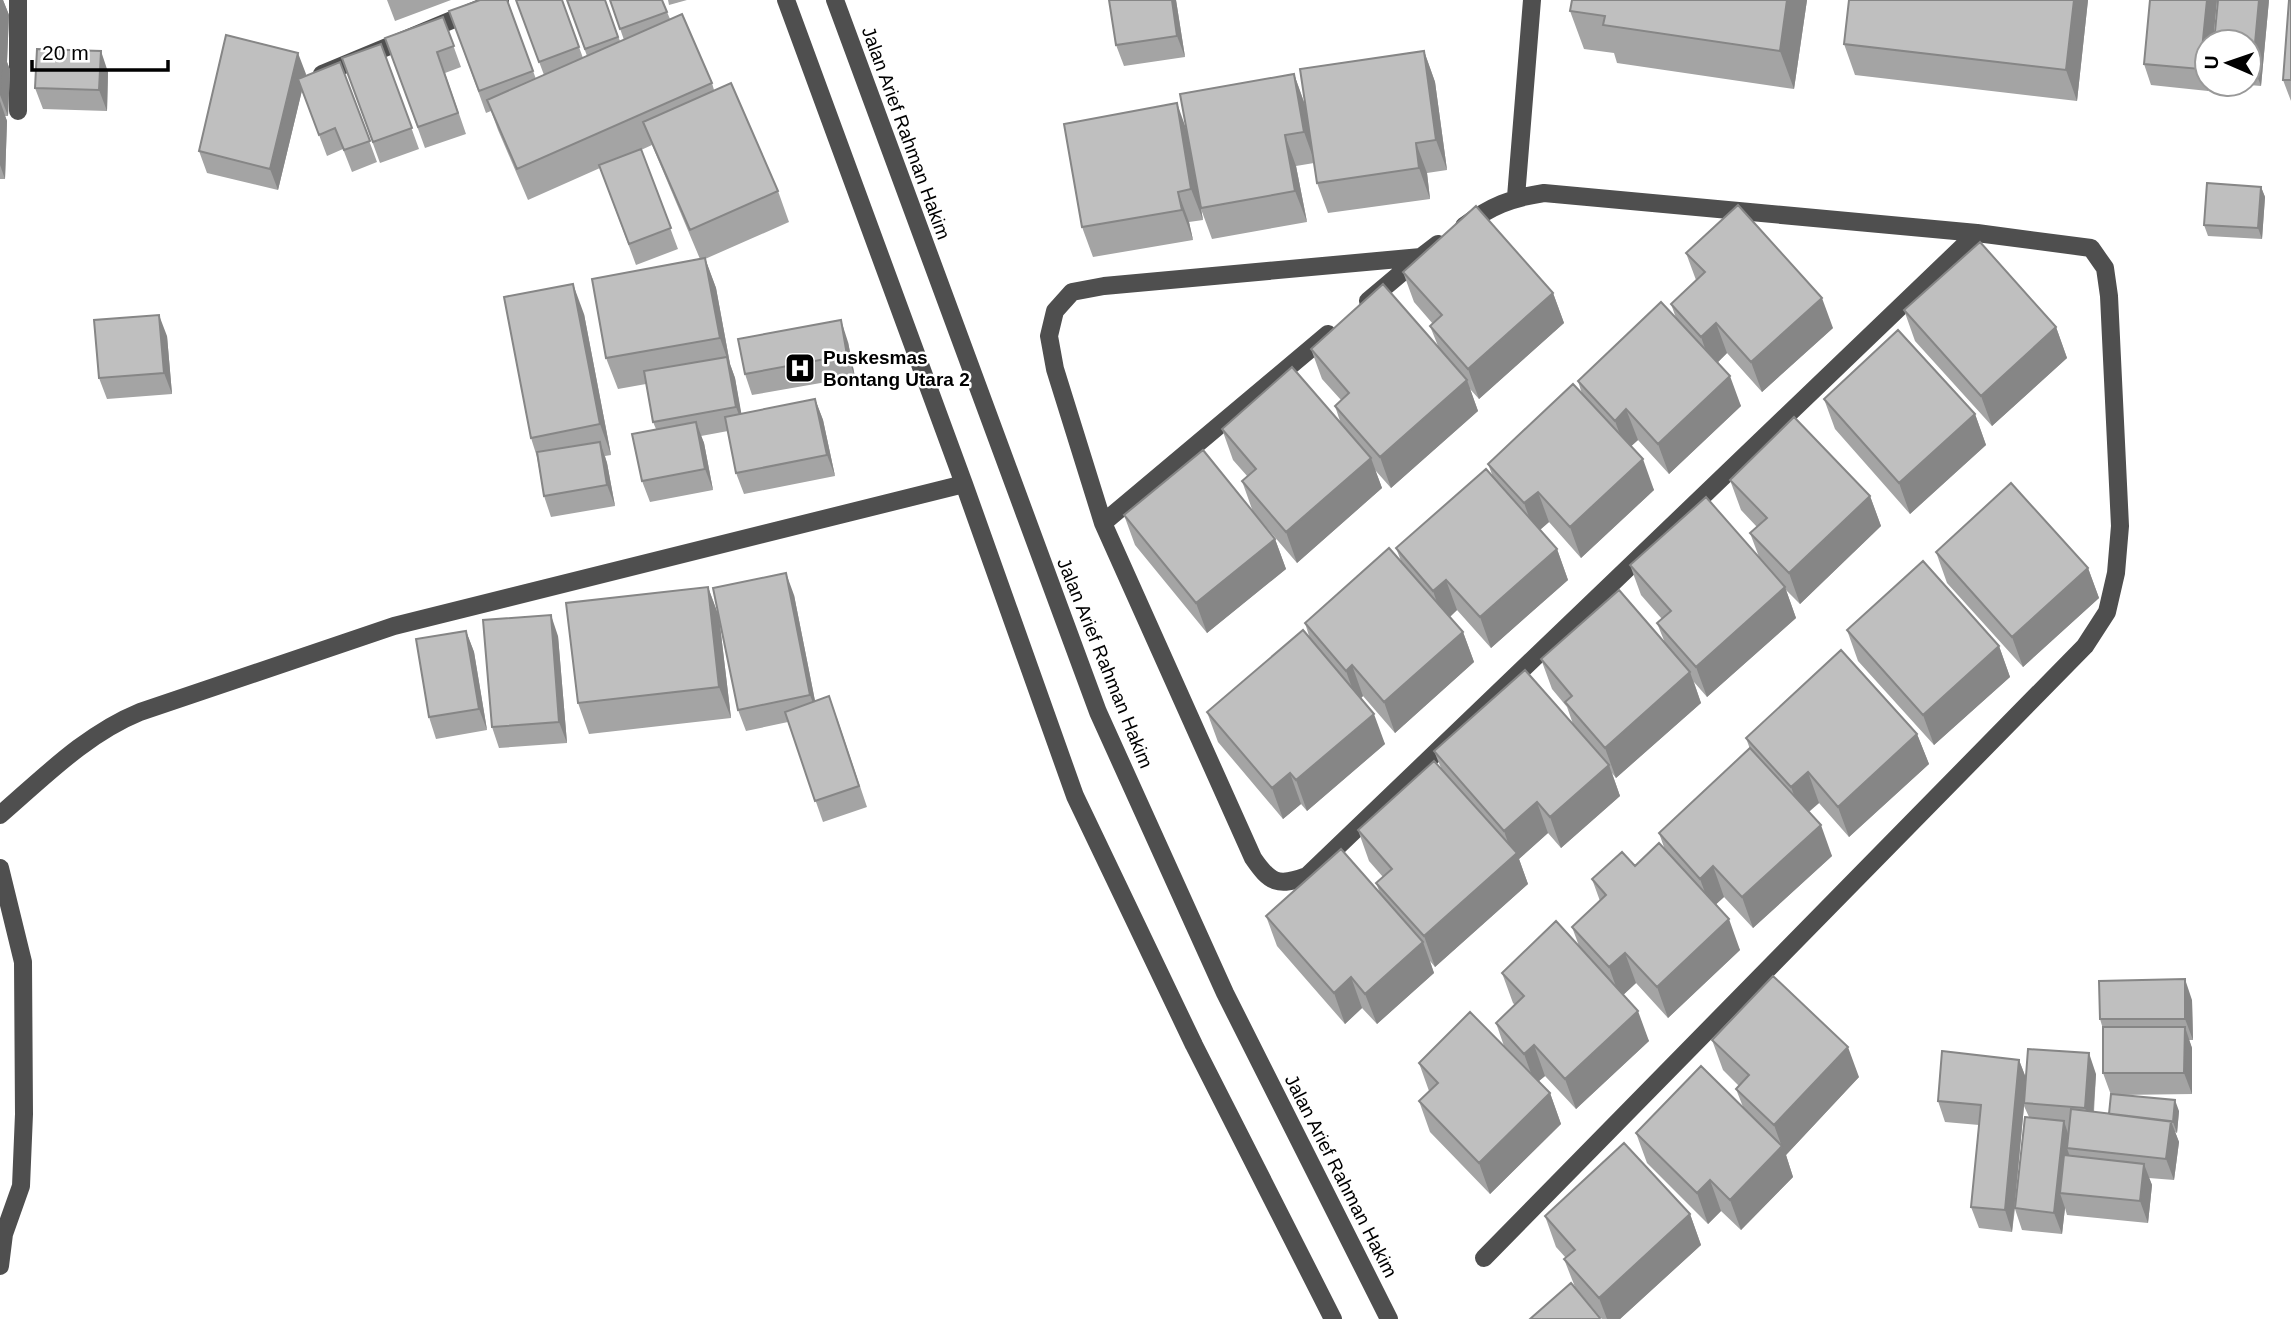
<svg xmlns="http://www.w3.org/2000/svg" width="2291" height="1319" font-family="Arial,sans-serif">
<rect width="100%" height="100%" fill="#fff"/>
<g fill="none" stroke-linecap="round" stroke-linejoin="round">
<path stroke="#4f4f4f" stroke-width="18" d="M18,0V111
M786,0L964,484L1075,796L1194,1045L1333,1319
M835,0L1098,712L1225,993L1389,1319
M322,74L500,0
M1516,197L1532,0
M1464,226C1491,206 1511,198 1544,193L1977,233L2091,248L2105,268L2109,296L2120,526L2116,573L2107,612L2085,646L1484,1258
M1438,244L1421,257L1104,286L1072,292L1055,311L1049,336L1055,369L1103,523L1253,858C1270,883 1278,887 1307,876L1977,233
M1368,301L1419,258
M1103,523L1328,334
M0,815C44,777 86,734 140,712L394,626L964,484
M0,868L23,962L24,1114L21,1186L4,1234L0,1266"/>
</g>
<path fill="#a4a4a4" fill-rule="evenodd" d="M0,0H3L9,15L7,62L10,70L8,116H5L7,121L5,179H0Z
M387,0H451L395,21Z
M507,0L536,79L544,75L516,0H562L583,58L587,56L567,0H605L620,41L624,40L610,0H662L670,19L712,83L714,90L778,191L789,222L705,259L716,288L730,364L735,378L741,414L815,399L823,420L835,476L744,494L736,473L728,431L701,436L704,443L713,490L650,502L642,481L656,429L653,422L646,384L618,389L606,358L700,259L652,145L641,150L678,249L636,265L600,168L528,200L498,130L491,111L486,113L449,11Z
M668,0H687L669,5Z
M1176,0L1185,57L1124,66L1116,45Z
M1807,0L1794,89L1617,63L1614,53L1584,49L1570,11Z
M2088,0L2077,101L1855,75L1844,44Z
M2217,0L2213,42H2207L2208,91L2151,85L2144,64Z
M2269,0L2261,86L2238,84H2249V42Z
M2291,0V101L2283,80Z
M443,17L461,67L445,73L466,134L425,148L385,38Z
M381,44L419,149L380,163L342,58Z
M1424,51L1435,82L1447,170L1427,173L1430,199L1328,213L1317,183L1314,163L1296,166L1307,222L1212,239L1201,209L1203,220L1189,222L1193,240L1093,257L1082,227L1187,130L1294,74L1305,105L1310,138Z
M340,62L377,162L352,172L343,149L327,156L302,90L278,190L207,173L199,151L306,74L305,76Z
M108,72L107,111L43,109L35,88Z
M2261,187L2265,197L2262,239L2208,236L2204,225Z
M1686,253L1833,328L1762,392L1727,353L1718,362L1741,406L1669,474L1638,440L1631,446L1654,490L1581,558L1549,522L1540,530L1557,549L1568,580L1491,648L1457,610L1450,617L1463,632L1474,662L1395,733L1363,696L1361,698L1385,744L1307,811L1301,804L1283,819L1218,742L1207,712L1310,639L1305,623L1401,561L1396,548L1493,477L1488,464L1582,394L1578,381L1676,318L1671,304L1696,280Z
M1403,272L1553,293L1564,323L1479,399L1470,389L1478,411L1391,488L1375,470L1382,488L1297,563L1255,514L1275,539L1286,569L1207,633L1135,545L1124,515L1253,512L1242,481L1248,477L1233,460L1222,429L1341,424L1335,406L1341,400L1322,379L1311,349L1438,346L1430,326L1433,324L1414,302Z
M1904,310L2056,327L2067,358L1992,426L1915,341Z
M584,314L611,455L605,456L607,463L615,506L551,517L544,496L537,457L531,438Z
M167,336L172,394L107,399L99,378Z
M848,342L855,377L752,395L745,374Z
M1824,399L1975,414L1986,445L1910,514L1835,429Z
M1730,480L1870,496L1881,526L1800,604L1786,590L1796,618L1707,697L1694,682L1701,703L1616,778L1612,773L1620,796L1561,848L1548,833L1519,859L1528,884L1435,967L1430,961L1434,973L1377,1024L1362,1008L1345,1024L1277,946L1266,916L1380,893L1376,883L1383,877L1369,861L1358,830L1441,768L1434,751L1573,724L1567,707L1552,689L1541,659L1665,643L1657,623L1662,619L1641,595L1630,565L1759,557L1750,533L1757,527L1741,510Z
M1936,552L2088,568L2099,598L2023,667L1947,583Z
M708,587L719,617L794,595L815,701L837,718L867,807L823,822L788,722L746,731L738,710L719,617L731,718L589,734L578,703Z
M1847,630L1999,646L2010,677L1934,745L1858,661Z
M466,631L474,652L487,730L436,739L429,717Z
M558,636L567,743L499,748L492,727Z
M1917,734L1929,764L1849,837L1819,803L1809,812L1832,856L1753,928L1724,897L1716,904L1740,950L1668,1018L1636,983L1623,995L1649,1041L1576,1109L1545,1076L1538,1082L1550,1093L1561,1124L1490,1194L1430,1132L1419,1101L1429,1091L1419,1063L1504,1046L1496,1023L1515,1005L1513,1003L1502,973L1579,946L1572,927L1600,901L1592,879L1635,866L1665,850L1659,833L1750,749L1746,738Z
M2192,1000L2193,1040H2189L2192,1048V1094L2120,1095L2179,1111L2177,1133L2175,1132L2179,1142L2174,1180L2149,1178L2152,1185L2148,1223L2067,1215L2065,1208L2062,1234L2022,1230L2015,1209L2012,1232L1979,1228L1971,1207L1979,1125L1945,1122L1938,1101L2019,1060L2026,1078L2096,1074L2094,1112L2109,1114L2111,1095L2103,1073V1029L2100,1019ZM2024,1106L2029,1117L2015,1204Z
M1712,1040L1859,1077L1786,1155L1793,1177L1741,1230L1721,1211L1708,1224L1647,1163L1636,1133L1743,1107L1736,1089L1739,1086L1723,1070Z
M1690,1214L1701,1245L1620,1319H1602L1575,1287L1564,1259L1566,1258L1556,1247L1545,1216Z"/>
<path fill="#868686" d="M0,0H3L9,15L7,62L10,70L8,116L0,95Z
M1172,0H1176L1185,57L1177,36Z
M1787,0H1807L1794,89L1780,51Z
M2074,0H2088L2077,101L2066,70Z
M2207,0H2217L2213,42H2207L2208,91L2200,69Z
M2259,0H2269L2261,86L2253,65Z
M101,51L108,72L107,111L99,90Z
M1424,51L1435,82L1447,170L1436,140Z
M298,53L306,74L278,190L270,169Z
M1294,74L1305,105L1315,163L1304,132Z
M0,101L7,121L5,179L0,165Z
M1177,103L1188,134L1203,220L1191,189Z
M1285,135L1296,166L1307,222L1295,191Z
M1416,143L1427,173L1430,199L1419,168Z
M2261,187L2265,197L2262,239L2258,228Z
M1178,192L1189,222L1193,240L1182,210Z
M705,258L716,288L730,364L735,378L744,428L736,407L728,361L720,338Z
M573,284L584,314L611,455L600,424Z
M1553,293L1564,323L1479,399L1468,369Z
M1822,298L1833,328L1762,392L1751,362Z
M159,315L167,336L172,394L164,373Z
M841,320L848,342L855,377L847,355Z
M1716,323L1727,353L1712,368L1701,337Z
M2056,327L2067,358L1992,426L1981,396Z
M1730,376L1741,406L1669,474L1658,444Z
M1467,380L1478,411L1391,488L1380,457Z
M815,399L823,420L835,476L827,455Z
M1626,409L1638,440L1626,451L1615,421Z
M1975,414L1986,445L1910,514L1899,483Z
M696,422L704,443L713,490L705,469Z
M600,442L607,463L615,506L607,485Z
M1371,458L1382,488L1297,563L1286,532Z
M1643,459L1654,490L1581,558L1570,527Z
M1538,492L1549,522L1535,534L1524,503Z
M1870,496L1881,526L1800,604L1789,573Z
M1275,539L1286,569L1207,633L1196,603Z
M1557,549L1568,580L1491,648L1480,617Z
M2088,568L2099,598L2023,667L2012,637Z
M786,573L794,595L818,716L810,695Z
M1446,580L1457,610L1444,622L1433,591Z
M708,587L719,617L731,718L719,687Z
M1785,587L1796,618L1707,697L1696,667Z
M551,615L558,636L567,743L559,722Z
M466,631L474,652L487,730L479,709Z
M1463,632L1474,662L1395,733L1384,702Z
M1999,646L2010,677L1934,745L1923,715Z
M1352,665L1363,696L1357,702L1346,671Z
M1690,672L1701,703L1616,778L1605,748Z
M1374,714L1385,744L1307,811L1296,780Z
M1917,734L1929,764L1849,837L1838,807Z
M1609,765L1620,796L1561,848L1550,817Z
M1808,772L1819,803L1802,817L1791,787Z
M1290,773L1301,804L1283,819L1272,788Z
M1537,802L1548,833L1519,859L1528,884L1435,967L1424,936L1513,857L1504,831Z
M1821,825L1832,856L1753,928L1742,897Z
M1713,866L1724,897L1711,909L1700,879Z
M1729,919L1740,950L1668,1018L1657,987Z
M1423,942L1434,973L1377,1024L1365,994Z
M1625,953L1636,983L1620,998L1609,967Z
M1351,977L1362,1008L1345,1024L1334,993Z
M2185,979L2192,1000L2193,1040L2185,1019Z
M1638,1011L1649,1041L1576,1109L1565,1079Z
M2185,1027L2192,1048V1094L2184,1073Z
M1534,1045L1545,1076L1535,1084L1524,1054Z
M1848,1047L1859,1077L1786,1155L1793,1177L1741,1230L1730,1200L1782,1147L1774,1125Z
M2089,1053L2096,1074L2092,1129L2085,1108Z
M2019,1060L2027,1081L2024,1103V1106L2012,1232L2005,1210Z
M1550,1093L1561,1124L1490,1194L1479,1163Z
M2175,1100L2179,1111L2177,1133L2173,1122Z
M2064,1121L2071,1143L2067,1148L2070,1157L2060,1193L2065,1208L2062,1234L2054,1213Z
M2171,1121L2179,1142L2174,1180L2166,1159Z
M2144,1164L2152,1185L2148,1223L2140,1201Z
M1710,1180L1721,1211L1708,1224L1697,1193Z
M1690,1214L1701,1245L1620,1319H1607L1599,1298Z"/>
<path fill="#bfbfbf" stroke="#868686" stroke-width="2" d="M480,0H507L533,71L479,91L449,11Z
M516,0H562L579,47L539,62Z
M567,0H605L618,37L585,49Z
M610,0H662L667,12L620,29Z
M1109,0H1172L1177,36L1116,45Z
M1572,0H1787L1780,51L1603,25L1605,16L1570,11Z
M1849,0H2074L2066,70L1844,44Z
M2150,0H2207L2200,69L2144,64Z
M2218,0H2259L2253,65H2249V42H2214Z
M2289,0H2291V80H2283Z
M682,14L712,83L517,169L487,100Z
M443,17L454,46L437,52L458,113L418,127L385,38Z
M226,35L298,53L270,169L199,151Z
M381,44L412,128L373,142L342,58Z
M0,49H2L0,95Z
M37,49L101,51L99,90L35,88Z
M1424,51L1436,140L1416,143L1419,168L1317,183L1300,69Z
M340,62L370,141L344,150L335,128L319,135L298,79Z
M1294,74L1304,132L1285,135L1295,191L1201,208L1180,94Z
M731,83L778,191L690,230L643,122Z
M1177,103L1191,189L1178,192L1182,210L1082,227L1064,124Z
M641,149L671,228L629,244L599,165Z
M2207,183L2261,187L2258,228L2204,225Z
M1738,205L1822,298L1751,362L1716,323L1701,337L1671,304L1705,272L1686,253Z
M1476,206L1553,293L1468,369L1430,326L1442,315L1403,272Z
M1980,242L2056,327L1981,396L1904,310Z
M705,258L720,338L606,358L592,279Z
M573,284L600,424L531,438L504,297Z
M1383,284L1467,380L1380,457L1335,406L1349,393L1311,349Z
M1661,302L1730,376L1658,444L1626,409L1615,421L1578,381Z
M159,315L164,373L99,378L94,320Z
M841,320L847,355L745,374L738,339Z
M1898,330L1975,414L1899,483L1824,399Z
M727,357L736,407L653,422L644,371Z
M1292,367L1371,458L1286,532L1242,481L1256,469L1222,429Z
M1573,384L1643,459L1570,527L1538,492L1524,503L1488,464Z
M815,399L827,455L736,473L725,417Z
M1794,417L1870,496L1789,573L1750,533L1767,518L1730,480Z
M696,422L705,469L642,481L632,434Z
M600,442L607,485L544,496L537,452Z
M1203,450L1275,539L1196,603L1124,515Z
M1486,469L1557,549L1480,617L1446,580L1433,591L1396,548Z
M2011,483L2088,568L2012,637L1936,552Z
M1706,497L1785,587L1696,667L1657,623L1671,611L1630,565Z
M1389,548L1463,632L1384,702L1352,665L1346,671L1305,623Z
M1923,561L1999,646L1923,715L1847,630Z
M786,573L810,695L738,710L713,588Z
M708,587L719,687L578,703L566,603Z
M1619,590L1690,672L1605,748L1565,702L1572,696L1541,659Z
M551,615L559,722L492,727L483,620Z
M1303,630L1374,714L1296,780L1290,773L1272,788L1207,712Z
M466,631L479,709L429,717L416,639Z
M1841,650L1917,734L1838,807L1808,772L1791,787L1746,738Z
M1525,670L1609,765L1550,817L1537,802L1504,831L1434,751Z
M829,696L859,786L815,801L785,712Z
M1750,748L1821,825L1742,897L1713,866L1700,879L1659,833Z
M1434,761L1517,853L1424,936L1376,883L1392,869L1358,830Z
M1659,843L1729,919L1657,987L1625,953L1609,967L1572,927L1606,895L1592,879L1622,852L1635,866Z
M1341,849L1423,942L1365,994L1351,977L1334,993L1266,916Z
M1556,921L1638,1011L1565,1079L1534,1045L1524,1054L1496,1023L1524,996L1502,973Z
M1773,976L1848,1047L1774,1125L1736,1089L1749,1075L1712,1040Z
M2185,979V1019H2100L2099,981Z
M1470,1012L1550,1093L1479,1163L1419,1101L1438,1083L1419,1063Z
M2103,1027H2185L2184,1073H2103Z
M2028,1049L2089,1053L2085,1108L2024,1103Z
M1942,1051L2019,1060L2005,1210L1971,1207L1981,1105L1938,1101Z
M1701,1066L1782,1146L1730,1200L1710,1180L1697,1193L1636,1133Z
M2111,1094L2175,1100L2173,1122L2109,1114Z
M2071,1109L2171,1121L2166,1159L2067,1148Z
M2025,1117L2064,1121L2054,1213L2015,1208Z
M1624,1143L1690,1214L1599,1298L1564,1259L1575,1250L1545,1216Z
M2064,1155L2144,1164L2140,1201L2060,1193Z
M1571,1283L1600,1318L1598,1319H1530Z"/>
<defs>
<g id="hospital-square" transform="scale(1.575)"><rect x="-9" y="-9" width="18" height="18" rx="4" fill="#000" stroke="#fff"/><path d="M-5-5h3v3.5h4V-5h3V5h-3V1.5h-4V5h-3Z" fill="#fff"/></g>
</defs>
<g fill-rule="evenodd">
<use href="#hospital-square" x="800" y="368"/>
</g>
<g text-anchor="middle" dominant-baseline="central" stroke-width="5" stroke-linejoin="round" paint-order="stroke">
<g font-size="19" fill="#000" stroke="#fff">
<text transform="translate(906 133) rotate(70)">Jalan Arief Rahman Hakim</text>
<text transform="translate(1105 663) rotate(68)">Jalan Arief Rahman Hakim</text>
<text transform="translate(1341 1176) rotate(63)">Jalan Arief Rahman Hakim</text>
</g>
<g font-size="19" font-weight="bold" fill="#000" stroke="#fff" text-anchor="start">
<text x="823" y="357">Puskesmas<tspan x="823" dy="22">Bontang Utara 2</tspan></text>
</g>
</g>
<g transform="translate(2228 63) rotate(272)"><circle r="33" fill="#ffffff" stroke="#999999" stroke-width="2"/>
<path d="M0-5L12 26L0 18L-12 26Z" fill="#000000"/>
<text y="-10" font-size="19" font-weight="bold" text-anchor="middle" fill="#000000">U</text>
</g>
<path d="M32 60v10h136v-10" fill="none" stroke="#000000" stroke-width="3.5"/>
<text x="42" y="60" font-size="21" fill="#000000" stroke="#ffffff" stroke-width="5" paint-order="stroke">20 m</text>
</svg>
